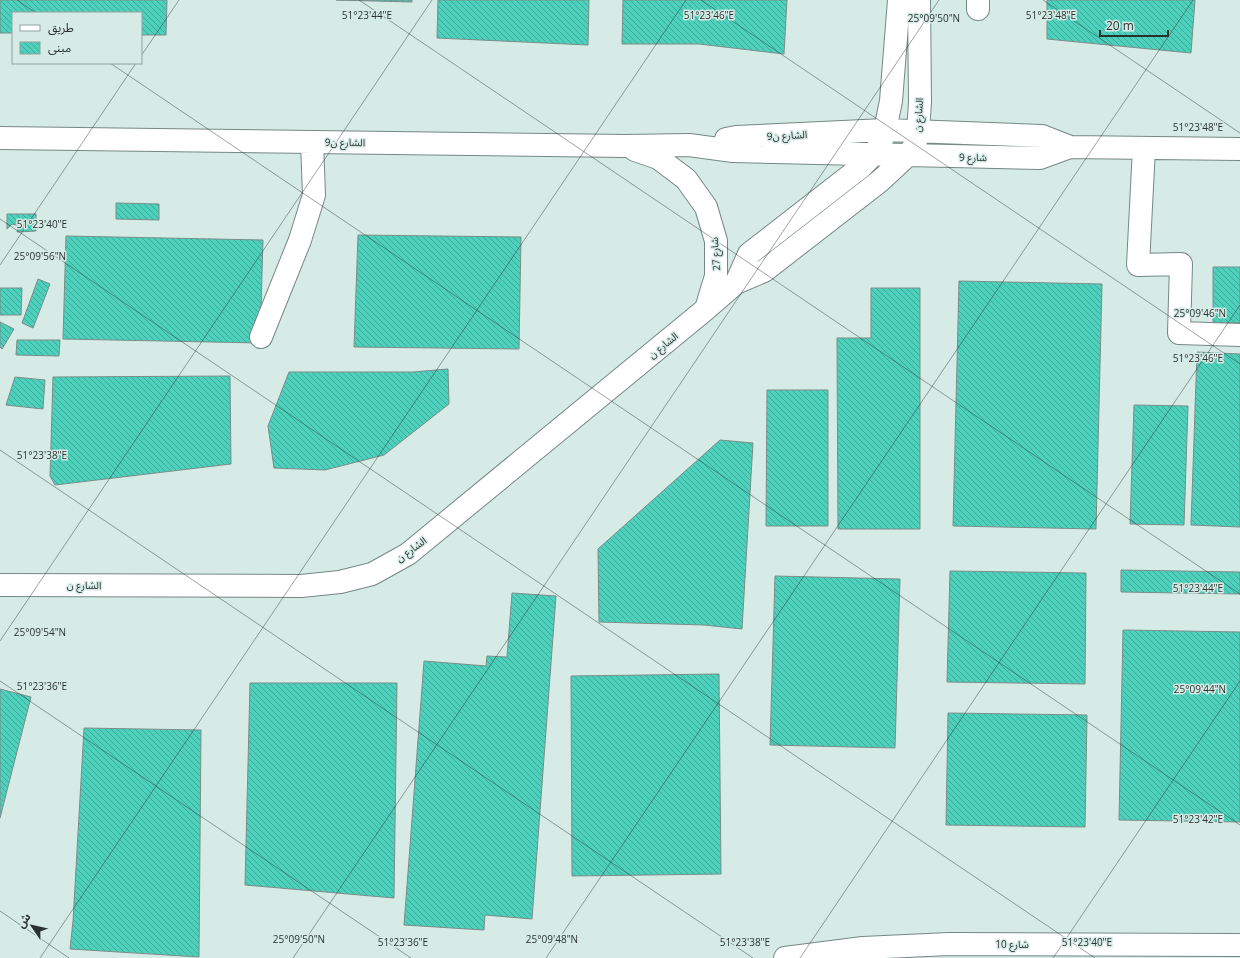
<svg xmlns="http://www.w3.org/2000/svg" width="1240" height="958" font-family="'Open Sans','Noto Sans Arabic',sans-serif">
<defs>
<pattern id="building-back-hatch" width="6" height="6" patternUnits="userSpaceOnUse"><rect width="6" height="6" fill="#4dd1bc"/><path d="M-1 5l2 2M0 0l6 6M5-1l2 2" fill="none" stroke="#40aa99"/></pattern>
</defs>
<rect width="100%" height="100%" fill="#d6ebe6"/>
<path fill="url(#building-back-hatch)" stroke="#7a8d89" d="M0,0H167L166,35H141V13H13V33H0Z
M336,0H412V2Z
M438,0H589L588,45L437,38Z
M623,0H787L784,54L699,44H622Z
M1047,0H1195L1191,53L1047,39Z
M116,203L159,204V220L116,219Z
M7,214H36V231L17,232L19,226L12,224L7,229Z
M358,235L521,237L519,349L354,347Z
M66,236L263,240L260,343L63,339Z
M1213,267H1240V323H1213Z
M38,279L50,284L33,328L22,323Z
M959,281L1102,284L1096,529L953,526Z
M0,288H22L21,315H0Z
M871,288H920V529H838L837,338H871Z
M0,322L14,329L2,349L0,347Z
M17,340H60L59,356L16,355Z
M1197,352L1240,354V527L1191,525Z
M448,369L449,404L384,455L325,470L274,468L268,426L289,372H413Z
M230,376L231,464L55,485L50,476L53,377Z
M15,377L45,380L43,409L6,405Z
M767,390H828V526H766Z
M1134,405L1188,406L1184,525L1130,524Z
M720,440L753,443L742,629L704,625L599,622L598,549Z
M1121,570L1240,572V594L1121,592Z
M950,571L1086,573L1085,684L947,682Z
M775,576L900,579L895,748L770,745Z
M512,593L556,596L532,919L485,915L484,930L404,925L424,661L486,666L487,656L507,657Z
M1123,630L1240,632V822L1119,820Z
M719,674L721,874L572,876L571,676Z
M250,683H397L394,898L245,885Z
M0,689L31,697L0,818Z
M948,713L1087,715L1085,827L946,825Z
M84,728L201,730L199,957L70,949L73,921Z"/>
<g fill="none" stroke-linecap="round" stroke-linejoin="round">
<g stroke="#758884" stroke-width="24">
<path id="minor" d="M978,9V0
M0,138L625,146L689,145L733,151L1040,158L1070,147
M726,139L736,137L885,130L1042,136L1070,147L1240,149
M1144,148L1138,265L1181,264L1179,333L1240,335
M635,150L658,158L686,179L706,207L716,241V276L706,309
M736,283L749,254L861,167L874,154L881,143L885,130L891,101L899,0
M261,337L300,240L314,195L312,142
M0,585L301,586L340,582L372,574L408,554L706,309L736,283L764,271L880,181L908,155L915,145L918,132L920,102L919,0
M785,958L863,948L949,944L1240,945"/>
</g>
<use href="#minor" stroke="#fff" stroke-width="22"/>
</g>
<path fill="none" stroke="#2a3230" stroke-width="1" stroke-opacity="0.45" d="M17,0L36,13M359,0L1240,594M701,0L1240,364M1043,0L1240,133M141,56L179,0M110,63L1240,825M0,219L1095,958M0,265L136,63M0,450L753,958M0,641L432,0M0,681L411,958M0,911L69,958M40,958L686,0M293,958L939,0M546,958L1193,0M800,958L1240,305M1053,958L1240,681"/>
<g text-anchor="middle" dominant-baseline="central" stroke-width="3" stroke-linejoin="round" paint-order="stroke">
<g font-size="10" fill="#2a3230" stroke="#d6ebe6">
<text transform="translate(918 115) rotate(-86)">الشارع ن</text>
<text transform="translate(787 135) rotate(-3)">الشارع ن9</text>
<text transform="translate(345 142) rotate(1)">الشارع ن9</text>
<text transform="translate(973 157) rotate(1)">شارع 9</text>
<text transform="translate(715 254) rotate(-94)">شارع 27</text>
<text transform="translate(663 345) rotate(-39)">الشارع ن</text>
<text transform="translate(411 549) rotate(-36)">الشارع ن</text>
<text x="84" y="585">الشارع ن</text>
<text x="1012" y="944">شارع 10</text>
</g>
</g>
<g font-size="10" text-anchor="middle" fill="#2a3230" stroke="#d6ebe6" stroke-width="3" stroke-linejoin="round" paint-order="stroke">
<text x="367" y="19">51°23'44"E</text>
<text x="709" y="19">51°23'46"E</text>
<text x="1051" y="19">51°23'48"E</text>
<text x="934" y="22">25°09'50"N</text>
<text x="1198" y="131">51°23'48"E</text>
<text x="42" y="228">51°23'40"E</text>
<text x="40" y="260">25°09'56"N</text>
<text x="1200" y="317">25°09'46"N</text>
<text x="1198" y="362">51°23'46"E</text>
<text x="42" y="459">51°23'38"E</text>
<text x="1198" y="592">51°23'44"E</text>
<text x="40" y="636">25°09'54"N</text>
<text x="42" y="690">51°23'36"E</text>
<text x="1200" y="693">25°09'44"N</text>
<text x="1198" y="823">51°23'42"E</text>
<text x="299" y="943">25°09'50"N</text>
<text x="552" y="943">25°09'48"N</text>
<text x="403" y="946">51°23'36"E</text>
<text x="745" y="946">51°23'38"E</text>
<text x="1087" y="946">51°23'40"E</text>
</g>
<rect x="12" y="12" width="130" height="52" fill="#d6ebe6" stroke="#91a19d"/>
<rect x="20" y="25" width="20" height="6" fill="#ffffff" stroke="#91a19d"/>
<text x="48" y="32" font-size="12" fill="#2a3230">طريق</text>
<rect x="20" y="42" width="20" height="12" fill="url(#building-back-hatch)" stroke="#91a19d"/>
<text x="48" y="52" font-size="12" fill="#2a3230">مبنى</text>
<g transform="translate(32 926) rotate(304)" stroke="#d6ebe6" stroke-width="3" paint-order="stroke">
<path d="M0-3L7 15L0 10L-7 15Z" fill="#2a3230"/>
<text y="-6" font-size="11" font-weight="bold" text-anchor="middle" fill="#2a3230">ش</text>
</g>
<path d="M1100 30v6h68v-6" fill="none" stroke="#2a3230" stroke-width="2"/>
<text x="1106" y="30" font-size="12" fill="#2a3230" stroke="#d6ebe6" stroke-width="3" paint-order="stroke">20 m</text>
</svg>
